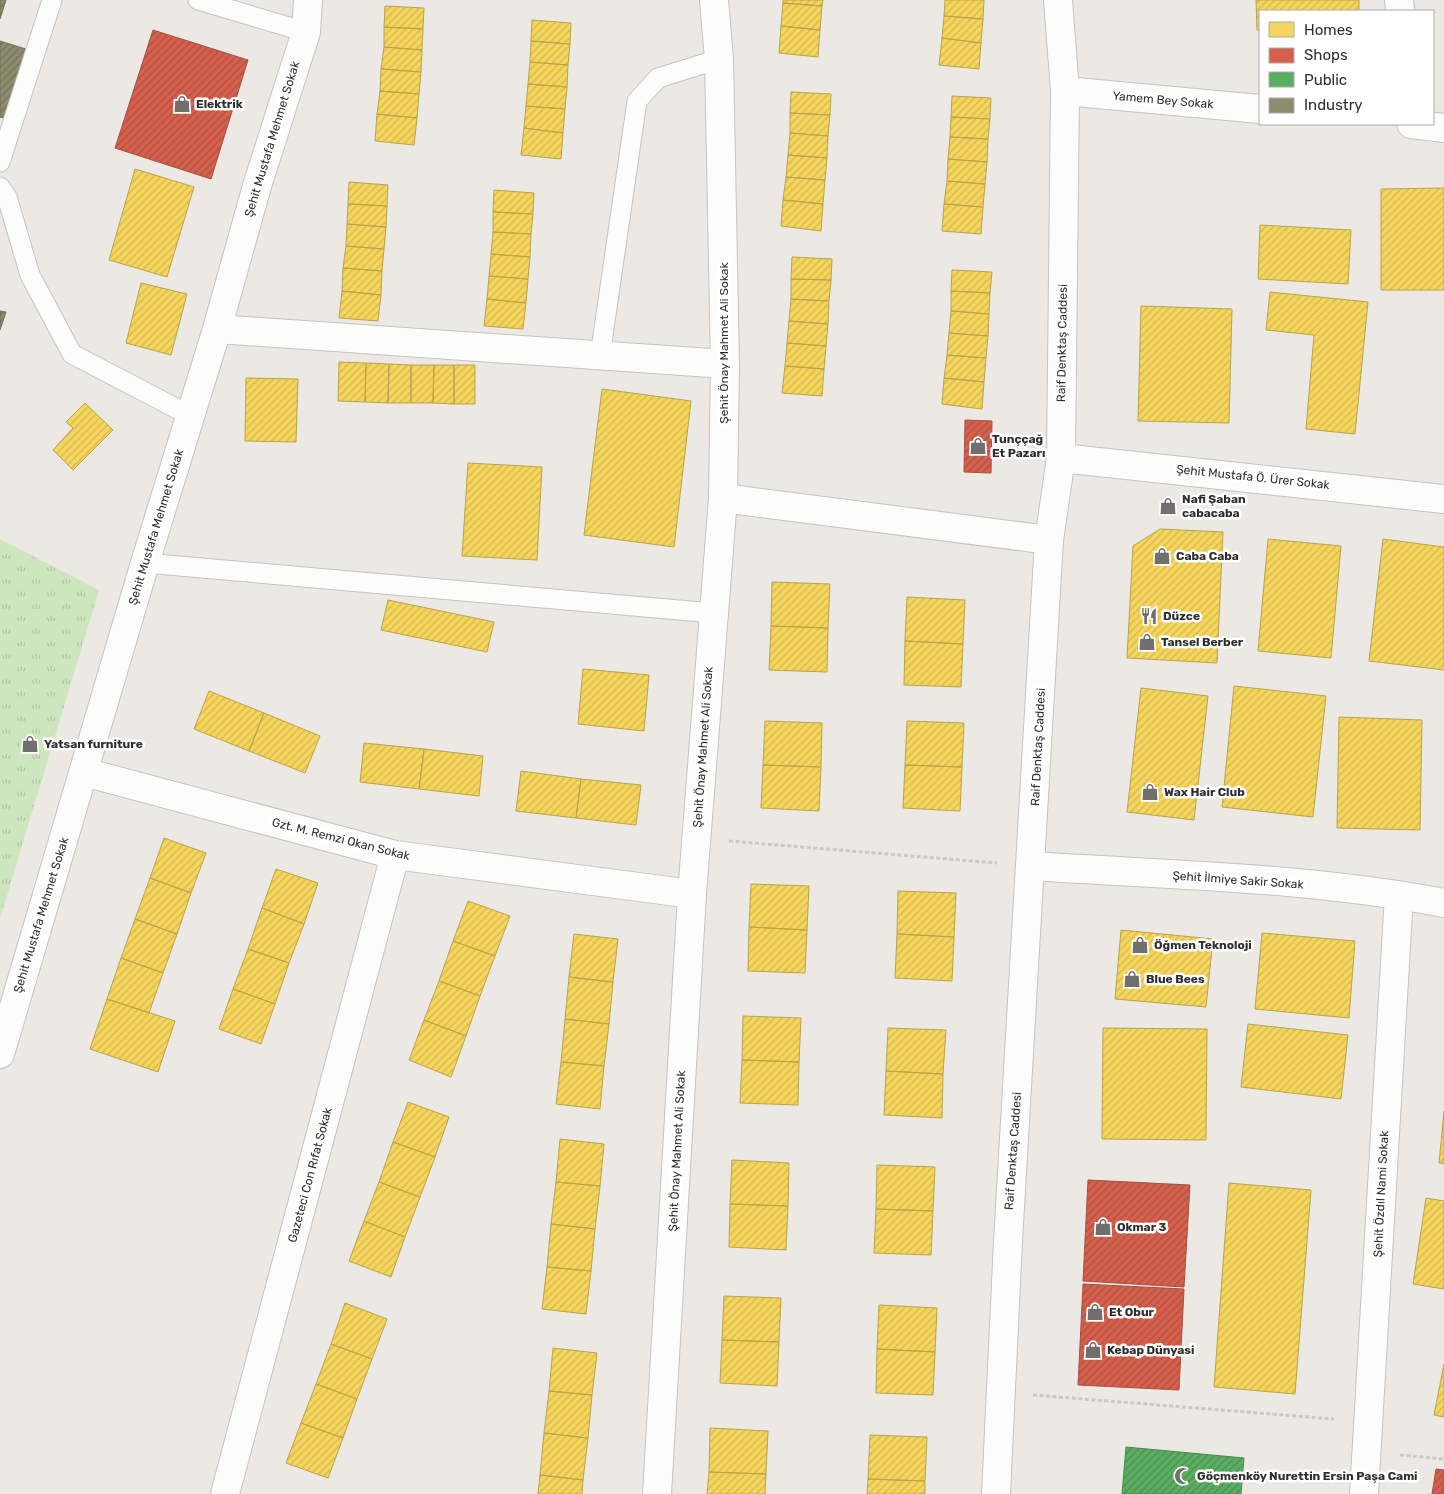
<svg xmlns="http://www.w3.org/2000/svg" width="1444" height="1494" font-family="Rubik,sans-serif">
<defs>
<pattern id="grass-tufts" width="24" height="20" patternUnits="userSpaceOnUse" patternTransform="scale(1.25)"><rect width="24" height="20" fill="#cee6be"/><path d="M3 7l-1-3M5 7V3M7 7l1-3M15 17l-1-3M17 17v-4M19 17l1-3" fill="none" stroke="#b1c6a4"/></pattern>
<pattern id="homes-hatch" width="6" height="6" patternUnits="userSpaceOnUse" patternTransform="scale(1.25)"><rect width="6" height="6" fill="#f6d55c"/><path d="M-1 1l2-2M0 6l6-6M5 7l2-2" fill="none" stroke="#d3b750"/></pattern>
<pattern id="shops-hatch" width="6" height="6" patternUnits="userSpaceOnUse" patternTransform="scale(1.25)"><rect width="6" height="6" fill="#d6604d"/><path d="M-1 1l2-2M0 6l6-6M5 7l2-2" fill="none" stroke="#ae5040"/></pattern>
<pattern id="public-hatch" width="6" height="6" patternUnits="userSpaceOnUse" patternTransform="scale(1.25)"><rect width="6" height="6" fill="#5aae61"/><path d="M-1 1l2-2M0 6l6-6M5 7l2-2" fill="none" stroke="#4b8e50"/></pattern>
<pattern id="industry-hatch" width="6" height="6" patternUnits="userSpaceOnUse" patternTransform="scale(1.25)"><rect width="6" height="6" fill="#8c8c6e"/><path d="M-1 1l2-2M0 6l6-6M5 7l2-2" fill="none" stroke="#73735b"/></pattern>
</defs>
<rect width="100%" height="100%" fill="#ece8e4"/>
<path fill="url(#grass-tufts)" d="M0,539L99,590L0,919Z"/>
<path fill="url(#homes-hatch)" stroke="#baa34e" d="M783,0H823L822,6L783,3Z
M945,0H984L983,19L944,16Z
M1256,0H1359V11H1260V30H1257Z
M783,3L822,6L820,30L781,26Z
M385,6L424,8L423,29L384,27Z
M944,16L983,19L981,43L942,38Z
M532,20L571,23L570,44L531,41Z
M781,26L820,30L818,57L779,53Z
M384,27L423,29L422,50L384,47Z
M942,38L981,43L979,69L939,65Z
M531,41L570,44L568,65L530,62Z
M384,47L422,50L421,72L381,69Z
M530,62L568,65L567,87L528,84Z
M381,69L421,72L419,94L380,91Z
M528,84L567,87L565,109L526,106Z
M380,91L419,94L417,118L377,114Z
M791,92L831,94L830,115L790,113Z
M952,96L991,98L990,119L951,117Z
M526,106L565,109L563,133L524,128Z
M790,113L830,115L828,136L790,133Z
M377,114L417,118L414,145L375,141Z
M951,117L990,119L988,139L950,137Z
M524,128L563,133L561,159L521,155Z
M790,133L828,136L827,158L788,155Z
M950,137L988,139L987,162L948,159Z
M788,155L827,158L825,180L786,177Z
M948,159L987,162L985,184L947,181Z
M135,169L194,187L167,277L109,260Z
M786,177L825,180L823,204L783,200Z
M947,181L985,184L983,207L944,204Z
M349,182L388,185L387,206L348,204Z
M1444,188V290H1381V189Z
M494,190L534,193L533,214L493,212Z
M783,200L823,204L821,231L781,226Z
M348,204L387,206L386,227L347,224Z
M944,204L983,207L981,234L942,231Z
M493,212L533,214L531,234L493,232Z
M347,224L386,227L384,249L346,246Z
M1260,225L1351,230L1348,284L1258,279Z
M493,232L531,234L530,257L491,254Z
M346,246L384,249L382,271L343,268Z
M491,254L530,257L528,279L489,276Z
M792,257L832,259L831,280L791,279Z
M343,268L382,271L381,295L342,291Z
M952,270L992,272L990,293L951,291Z
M489,276L528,279L526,303L487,299Z
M791,279L831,280L829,301L791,299Z
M141,283L187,294L171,355L126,343Z
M342,291L381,295L378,321L339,318Z
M951,291L990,293L989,314L951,311Z
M1270,292L1368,302L1355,434L1306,429L1314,335L1266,330Z
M487,299L526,303L523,329L484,326Z
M791,299L829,301L828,324L789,321Z
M1141,306L1232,309L1229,423L1138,421Z
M951,311L989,314L988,336L949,333Z
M789,321L828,324L826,346L787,343Z
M949,333L988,336L986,358L947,355Z
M787,343L826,346L824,369L785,366Z
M947,355L986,358L984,382L944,378Z
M339,362L366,363L365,402L338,401Z
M366,363L389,364L388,403L365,402Z
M389,364L411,365V403H388Z
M411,365H434L433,403H411Z
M434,365H454V404L433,403Z
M454,365H475V404H454Z
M785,366L824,369L822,396L782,393Z
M246,378L298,379L296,442L245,441Z
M944,378L984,382L982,409L942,404Z
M602,389L691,401L674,547L584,535Z
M85,403L113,430L73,470L53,450L73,428L66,422Z
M468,463L542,467L537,560L462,556Z
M1160,529L1223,532L1217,663L1127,658L1133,546Z
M1268,539L1341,546L1331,658L1258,651Z
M1383,539L1444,547V670L1369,661Z
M772,582L830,584L828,628L771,626Z
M907,597L965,600L963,644L905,641Z
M388,600L494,622L487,652L381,630Z
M771,626L828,628L827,672L769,670Z
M905,641L963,644L961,687L904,685Z
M583,669L649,675L644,731L578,724Z
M1234,686L1326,696L1313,817L1222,807Z
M1141,688L1208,696L1194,820L1127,812Z
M209,691L264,713L249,751L194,729Z
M264,713L320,736L305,773L249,751Z
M1339,717L1422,720L1420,830L1337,828Z
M765,721L822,723L821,767L763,765Z
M907,721L964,723L962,767L905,765Z
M364,743L424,749L419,789L360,782Z
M424,749L483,756L479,796L419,789Z
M763,765L821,767L819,811L761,808Z
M905,765L962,767L960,811L903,808Z
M521,771L581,779L576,818L516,811Z
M581,779L641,785L636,825L576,818Z
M164,838L206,853L191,893L150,878Z
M276,869L318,883L304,924L262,908Z
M150,878L191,893L177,934L135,919Z
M751,884L809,886L807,930L749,927Z
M898,891L956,893L954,937L897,934Z
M468,901L510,916L495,956L453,941Z
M262,908L304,924L289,963L248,949Z
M135,919L177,934L163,973L121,958Z
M749,927L807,930L805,973L748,971Z
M1121,930L1213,939L1206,1007L1115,999Z
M1262,933L1355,941L1349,1018L1255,1009Z
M574,934L618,939L613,982L569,977Z
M897,934L954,937L952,981L895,978Z
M453,941L495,956L480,996L439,981Z
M248,949L289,963L275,1004L233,989Z
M121,958L163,973L149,1013L107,999Z
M569,977L613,982L609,1024L565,1019Z
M439,981L480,996L466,1036L424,1020Z
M233,989L275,1004L261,1044L219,1029Z
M107,999L175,1021L158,1072L90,1049Z
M743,1016L801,1018L799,1062L742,1060Z
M565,1019L609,1024L604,1066L561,1062Z
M424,1020L466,1036L451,1077L409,1060Z
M1248,1024L1348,1035L1341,1099L1241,1087Z
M888,1028L946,1030L943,1074L886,1071Z
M1103,1028L1207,1029L1206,1140L1102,1139Z
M742,1060L799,1062L798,1105L740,1103Z
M561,1062L604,1066L600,1109L556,1104Z
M886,1071L943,1074L942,1118L884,1115Z
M408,1102L449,1117L435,1157L393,1142Z
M1444,1111V1164L1439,1163Z
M560,1139L604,1144L600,1186L556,1182Z
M393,1142L435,1157L420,1197L379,1182Z
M732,1160L789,1163L788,1206L730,1204Z
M877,1165L935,1167L933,1211L876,1209Z
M379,1182L420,1197L405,1237L364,1221Z
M556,1182L600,1186L595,1229L551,1224Z
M1229,1183L1311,1190L1295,1394L1214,1387Z
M1426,1198L1444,1201V1289L1413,1284Z
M730,1204L788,1206L786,1250L729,1247Z
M876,1209L933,1211L931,1255L874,1253Z
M364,1221L405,1237L391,1277L349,1261Z
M551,1224L595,1229L591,1271L547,1267Z
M547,1267L591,1271L586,1314L542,1309Z
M724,1296L781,1298L779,1342L722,1340Z
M345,1303L387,1319L372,1359L331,1344Z
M879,1305L937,1308L935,1352L877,1349Z
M722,1340L779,1342L777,1386L720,1383Z
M331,1344L372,1359L357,1399L316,1384Z
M553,1348L597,1353L592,1395L549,1391Z
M877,1349L935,1352L933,1395L876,1393Z
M1444,1364V1417L1434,1415Z
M316,1384L357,1399L343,1438L301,1423Z
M549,1391L592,1395L588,1438L544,1433Z
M301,1423L343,1438L328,1478L286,1463Z
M710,1428L768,1431L766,1474L709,1472Z
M544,1433L588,1438L583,1480L540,1475Z
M870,1435L927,1437L925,1481L868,1479Z
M709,1472L766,1474L765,1494H707Z
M540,1475L583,1480L582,1494H538Z
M868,1479L925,1481V1494H867Z"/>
<path fill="url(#shops-hatch)" stroke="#a45144" d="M153,30L248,60L211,179L115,148Z
M965,420L992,421L991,473L964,472Z
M1088,1180L1190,1185L1184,1287L1083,1281Z
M1083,1284L1184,1289L1179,1390L1078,1385Z
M1436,1469L1444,1470V1494H1432Z"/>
<path fill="url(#public-hatch)" stroke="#4d8852" d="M1126,1447L1244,1458L1241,1494H1122Z"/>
<path fill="url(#industry-hatch)" stroke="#70705b" d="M0,0H6L0,19Z
M0,41L29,50L6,119L0,117Z
M0,311L6,312L0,330Z"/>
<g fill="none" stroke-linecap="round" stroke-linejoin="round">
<g stroke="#c5c4c5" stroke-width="21">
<path id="service" d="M198,0L306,32
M0,162L52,0
M0,187L7,197L30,275L72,354L191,416
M600,356L637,101L658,78L719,59
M145,563L713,613"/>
</g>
<g stroke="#c5c4c5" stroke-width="30">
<path id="minor" d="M1399,0L1400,11
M217,329L725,364
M1061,458L1444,499
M723,498L1049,540
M84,772L395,855L692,894
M1031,866C1168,875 1309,877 1444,903
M225,1494L395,855
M657,1494L692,894L723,498L725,364L719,59L714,0
M1364,1494L1399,895"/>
</g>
<g stroke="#c5c4c5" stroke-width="30">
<path id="tertiary" d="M1065,91L1260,109
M1411,124L1444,128
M996,1494L1008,1241L1049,540L1061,458L1065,91L1058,0"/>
</g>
<g stroke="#c5c4c5" stroke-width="30">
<path id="secondary" d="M0,1054L145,563L217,329L257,186L306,32L308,0"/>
</g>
<path stroke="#c9c9c8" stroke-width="3" stroke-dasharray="4 2.5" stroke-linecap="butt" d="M729,841L997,863
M1033,1395L1334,1419
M1400,1455L1444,1459"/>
<use href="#service" stroke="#fcfcfb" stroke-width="19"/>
<use href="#minor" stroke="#fcfcfb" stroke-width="28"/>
<use href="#tertiary" stroke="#fcfcfb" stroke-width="28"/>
<use href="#secondary" stroke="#fcfcfb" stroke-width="28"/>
</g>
<defs>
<g id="shop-bare" transform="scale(1.35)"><path d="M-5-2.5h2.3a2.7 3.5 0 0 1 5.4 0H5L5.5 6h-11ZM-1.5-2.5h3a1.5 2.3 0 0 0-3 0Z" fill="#706f6e" stroke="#fff" stroke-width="2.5" paint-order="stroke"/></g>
<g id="restaurant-bare" transform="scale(1.35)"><path d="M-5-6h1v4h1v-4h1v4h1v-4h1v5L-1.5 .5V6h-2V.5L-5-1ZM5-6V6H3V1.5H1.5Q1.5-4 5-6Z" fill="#706f6e" stroke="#fff" stroke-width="2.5" paint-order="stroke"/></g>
<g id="mosque-bare" transform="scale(1.35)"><path d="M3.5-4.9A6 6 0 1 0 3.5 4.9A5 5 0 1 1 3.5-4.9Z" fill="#706f6e" stroke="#fff" stroke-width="2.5" paint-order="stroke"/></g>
</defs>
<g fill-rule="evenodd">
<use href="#shop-bare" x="182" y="104"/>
<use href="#shop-bare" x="978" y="446"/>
<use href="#shop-bare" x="1168" y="506"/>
<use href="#shop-bare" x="1162" y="556"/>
<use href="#restaurant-bare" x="1149" y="616"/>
<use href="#shop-bare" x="1147" y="642"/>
<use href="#shop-bare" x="30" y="744"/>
<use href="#shop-bare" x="1150" y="792"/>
<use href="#shop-bare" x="1140" y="945"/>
<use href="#shop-bare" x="1132" y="979"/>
<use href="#shop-bare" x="1103" y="1227"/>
<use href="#shop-bare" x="1095" y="1312"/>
<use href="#shop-bare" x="1093" y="1350"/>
<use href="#mosque-bare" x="1183" y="1476"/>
</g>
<g text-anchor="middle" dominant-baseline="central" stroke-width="5" stroke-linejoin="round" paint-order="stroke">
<g font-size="12" fill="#2e2e2e" stroke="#fff">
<text transform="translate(1163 100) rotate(5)">Yamem Bey Sokak</text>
<text transform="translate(272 139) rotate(-73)">Şehit Mustafa Mehmet Sokak</text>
<text transform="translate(724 343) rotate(-90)">Şehit Önay Mahmet Ali Sokak</text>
<text transform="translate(1062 343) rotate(-89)">Raif Denktaş Caddesi</text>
<text transform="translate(1253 477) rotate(6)">Şehit Mustafa Ö. Ürer Sokak</text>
<text transform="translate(156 527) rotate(-73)">Şehit Mustafa Mehmet Sokak</text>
<text transform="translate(703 747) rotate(-86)">Şehit Önay Mahmet Ali Sokak</text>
<text transform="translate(1038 747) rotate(-87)">Raif Denktaş Caddesi</text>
<text transform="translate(341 839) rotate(14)">Gzt. M. Remzi Okan Sokak</text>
<text transform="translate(1238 880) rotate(4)">Şehit İlmiye Sakir Sokak</text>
<text transform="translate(41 915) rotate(-73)">Şehit Mustafa Mehmet Sokak</text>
<text transform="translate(677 1151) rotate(-87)">Şehit Önay Mahmet Ali Sokak</text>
<text transform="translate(1013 1151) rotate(-86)">Raif Denktaş Caddesi</text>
<text transform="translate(310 1175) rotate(-75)">Gazeteci Con Rıfat Sokak</text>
<text transform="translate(1381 1194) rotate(-87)">Şehit Özdıl Nami Sokak</text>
</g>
<g font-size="12" font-weight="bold" fill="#2e2e2e" stroke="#fff" text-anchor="start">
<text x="196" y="104">Elektrik</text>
<text x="992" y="439">Tunççağ<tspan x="992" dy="14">Et Pazarı</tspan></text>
<text x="1182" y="499">Nafi Şaban<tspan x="1182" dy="14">cabacaba</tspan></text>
<text x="1176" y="556">Caba Caba</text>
<text x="1163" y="616">Düzce</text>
<text x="1161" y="642">Tansel Berber</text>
<text x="44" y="744">Yatsan furniture</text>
<text x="1164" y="792">Wax Hair Club</text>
<text x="1154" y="945">Öğmen Teknoloji</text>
<text x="1146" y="979">Blue Bees</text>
<text x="1117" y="1227">Okmar 3</text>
<text x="1109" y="1312">Et Obur</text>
<text x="1107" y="1350">Kebap Dünyasi</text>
<text x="1197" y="1476">Göçmenköy Nurettin Ersin Paşa Cami</text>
</g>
</g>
<rect x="1259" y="10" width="175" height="115" fill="#ffffff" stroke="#ababab"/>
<rect x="1269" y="22" width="25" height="15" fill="#f6d55c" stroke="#ababab"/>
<text x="1304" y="35" font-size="15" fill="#2e2e2e">Homes</text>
<rect x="1269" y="48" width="25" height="15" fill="#d6604d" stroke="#ababab"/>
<text x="1304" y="60" font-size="15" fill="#2e2e2e">Shops</text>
<rect x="1269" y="72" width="25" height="15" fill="#5aae61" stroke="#ababab"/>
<text x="1304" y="85" font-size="15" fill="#2e2e2e">Public</text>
<rect x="1269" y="98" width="25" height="15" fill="#8c8c6e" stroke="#ababab"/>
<text x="1304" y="110" font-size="15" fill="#2e2e2e">Industry</text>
</svg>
